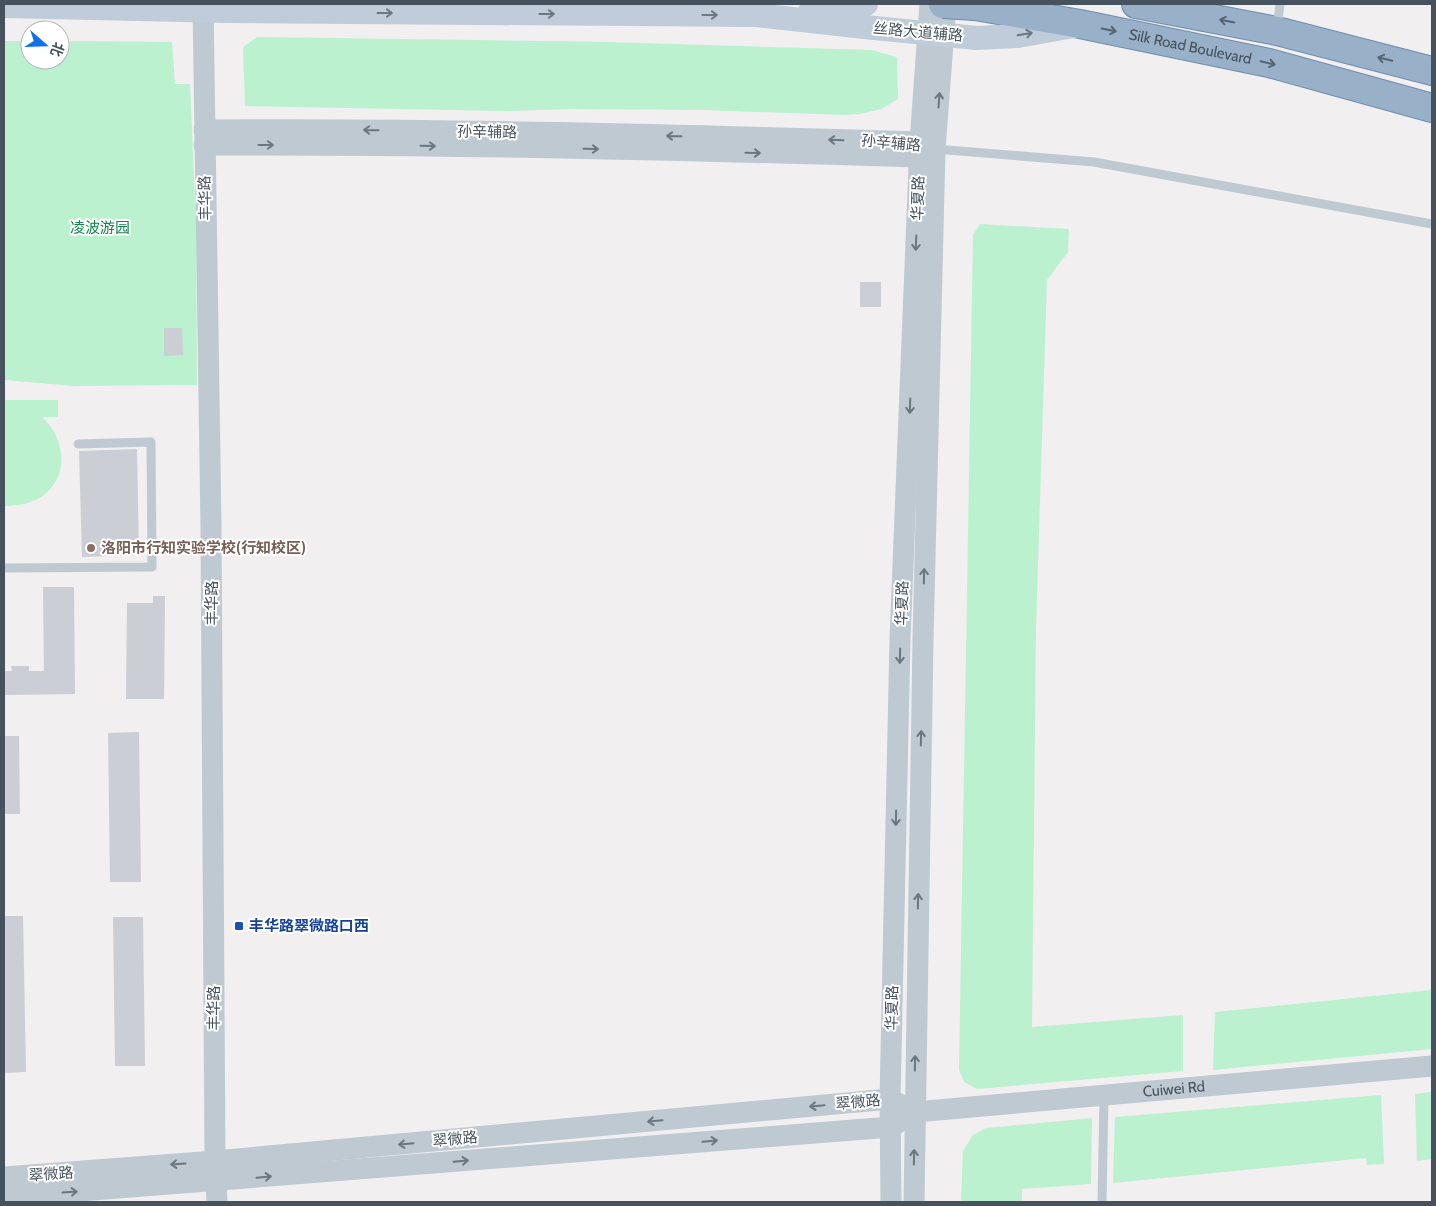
<svg xmlns="http://www.w3.org/2000/svg" width="1436" height="1206" font-family="Cabin,'Noto Sans SC',sans-serif">
<rect width="100%" height="100%" fill="#f1efef"/>
<path fill="#bbf1cf" d="M257,37L607,42L872,50L897,57L898,99L881,109L860,114L844,115L703,110L572,109L505,111L245,106L243,47Z
M4,41H30V60H60V41L172,42L175,84H190L196,224L197,385L75,386L4,380Z
M980,224L1069,229L1068,252L1047,280L1036,627L1032,1027L1183,1015V1071L977,1089L964,1082L959,1070L973,235Z
M4,400H58V417H42C66,438 70,478 41,497C30,504 17,506 4,506Z
M1432,990V1049L1213,1070L1215,1012Z
M1432,1092V1159L1417,1161L1415,1094Z
M1381,1095L1384,1164L1367,1165L1366,1158L1113,1183L1115,1117Z
M1092,1118L1091,1184L1022,1189V1202H961L963,1151L973,1135L986,1128Z"/>
<path fill="#cbced4" d="M860,282H881V307H860Z
M164,328H182L183,355L164,356Z
M137,449L139,555L82,557L79,451Z
M43,587H74L75,694L4,695V671H12L11,666H29V671H44Z
M153,596H165L164,699H126L127,603H153Z
M139,732L141,882H110L108,733Z
M4,736H19L20,814H4Z
M4,916H23L26,1072L4,1073Z
M113,917H143L145,1066H115Z"/>
<g fill="none" stroke-linecap="round" stroke-linejoin="round">
<g stroke="#6f8dac" stroke-width="30">
<g id="trunk">
<path d="M1136,4L1277,31L1432,71"/>
<path id="s2" d="M975,6L1080,24L1269,63L1432,108"/>
</g>
</g>
<path stroke="#bec9d2" stroke-width="9" d="M1277,28L1280,4
M935,149L1094,162L1432,224
M4,568L152,567L151,442L78,444
M1102,1202L1104,1096"/>
<g stroke="#bec9d2" stroke-width="21">
<path d="M203,4L211,527L215,1161L217,1202"/>
<path d="M204,130C443,128 681,135 920,142L933,148"/>
<path d="M204,145C443,144 681,150 919,157L931,151"/>
<path d="M4,1177L215,1161L890,1099L901,1105"/>
<path id="s1" d="M4,1197L891,1127L915,1112L1432,1066"/>
<path d="M891,1202L890,1099L900,639L920,142L930,4"/>
<path d="M914,1202L923,639L935,149L946,4"/>
</g>
<path stroke="#c0ccd9" stroke-width="24" d="M4,6L227,11L756,15L874,28
M810,11L828,10L866,4
M977,38L1018,36L1074,26"/>
<use href="#trunk" stroke="#98b0c8" stroke-width="28"/>
<g stroke="#6f8dac" stroke-width="30" stroke-linecap="butt">
<path id="trunk-bridge" d="M943,4L975,6"/>
</g>
<path stroke="#c0ccd9" stroke-width="24" d="M874,28L977,38"/>
<use href="#trunk-bridge" stroke="#98b0c8" stroke-width="28"/>
</g>
<defs><path id="oneway-shaft" d="M-6 0H5M1.5-3L5.5 0L1.5 3" fill="none" stroke-width="1.6" stroke-linecap="round" stroke-linejoin="round" transform="scale(1.25)"/></defs>
<g stroke="#6b7782">
<use href="#oneway-shaft" transform="translate(385 13)"/>
<use href="#oneway-shaft" transform="translate(547 14)"/>
<use href="#oneway-shaft" transform="translate(710 15)"/>
<use href="#oneway-shaft" transform="translate(1025 34) rotate(-10)"/>
</g>
<g stroke="#566572">
<use href="#oneway-shaft" transform="translate(1227 21) rotate(-169)"/>
<use href="#oneway-shaft" transform="translate(1109 30) rotate(12)"/>
<use href="#oneway-shaft" transform="translate(1385 59) rotate(-166)"/>
<use href="#oneway-shaft" transform="translate(1268 63) rotate(13)"/>
</g>
<g stroke="#6a7680">
<use href="#oneway-shaft" transform="translate(939 100) rotate(-86)"/>
<use href="#oneway-shaft" transform="translate(371 130) rotate(-179)"/>
<use href="#oneway-shaft" transform="translate(674 136) rotate(-179)"/>
<use href="#oneway-shaft" transform="translate(836 140) rotate(-178)"/>
<use href="#oneway-shaft" transform="translate(266 145)"/>
<use href="#oneway-shaft" transform="translate(428 146) rotate(1)"/>
<use href="#oneway-shaft" transform="translate(591 149) rotate(1)"/>
<use href="#oneway-shaft" transform="translate(753 153) rotate(1)"/>
<use href="#oneway-shaft" transform="translate(916 243) rotate(92)"/>
<use href="#oneway-shaft" transform="translate(910 406) rotate(92)"/>
<use href="#oneway-shaft" transform="translate(924 576) rotate(-89)"/>
<use href="#oneway-shaft" transform="translate(900 656) rotate(91)"/>
<use href="#oneway-shaft" transform="translate(921 738) rotate(-89)"/>
<use href="#oneway-shaft" transform="translate(896 818) rotate(91)"/>
<use href="#oneway-shaft" transform="translate(918 901) rotate(-89)"/>
<use href="#oneway-shaft" transform="translate(915 1063) rotate(-89)"/>
<use href="#oneway-shaft" transform="translate(817 1106) rotate(175)"/>
<use href="#oneway-shaft" transform="translate(655 1121) rotate(175)"/>
<use href="#oneway-shaft" transform="translate(710 1141) rotate(-5)"/>
<use href="#oneway-shaft" transform="translate(406 1144) rotate(175)"/>
<use href="#oneway-shaft" transform="translate(914 1157) rotate(-89)"/>
<use href="#oneway-shaft" transform="translate(461 1161) rotate(-5)"/>
<use href="#oneway-shaft" transform="translate(178 1164) rotate(176)"/>
<use href="#oneway-shaft" transform="translate(264 1177) rotate(-5)"/>
<use href="#oneway-shaft" transform="translate(70 1192) rotate(-4)"/>
</g>
<circle fill="#8d6e63" stroke="#fff" stroke-width="2" cx="91" cy="548" r="5"/>
<rect fill="#1a4fb4" stroke="#fff" stroke-width="2" x="234" y="921" width="10" height="10" rx="2.5"/>
<g text-anchor="middle" dominant-baseline="central" stroke-width="4" stroke-linejoin="round" paint-order="stroke">
<g font-size="15" fill="#46525d" stroke="#fff">
<text transform="translate(918 32) rotate(5)">丝路大道辅路</text>
<text stroke="none"><textPath href="#s2" startOffset="219">Silk Road Boulevard</textPath></text>
<text transform="translate(487 132) rotate(1)">孙辛辅路</text>
<text transform="translate(891 143) rotate(5)">孙辛辅路</text>
<text transform="translate(205 198) rotate(-91)">丰华路</text>
<text transform="translate(918 198) rotate(-88)">华夏路</text>
<text transform="translate(212 603) rotate(-90)">丰华路</text>
<text transform="translate(902 603) rotate(-88)">华夏路</text>
<text transform="translate(214 1008) rotate(-90)">丰华路</text>
<text transform="translate(892 1008) rotate(-89)">华夏路</text>
<text stroke="none"><textPath href="#s1" startOffset="1178">Cuiwei Rd</textPath></text>
<text transform="translate(858 1102) rotate(-5)">翠微路</text>
<text transform="translate(455 1139) rotate(-5)">翠微路</text>
<text transform="translate(51 1174) rotate(-4)">翠微路</text>
</g>
<g font-size="15" fill="#12834a" stroke="#fff">
<text x="100" y="228">凌波游园</text>
</g>
<g font-size="15" font-weight="bold" fill="#785e54" stroke="#fff" text-anchor="start">
<text x="101" y="548">洛阳市行知实验学校(行知校区)</text>
</g>
<g font-size="15" font-weight="bold" fill="#164399" stroke="#fff" text-anchor="start">
<text x="249" y="926">丰华路翠微路口西</text>
</g>
</g>
<rect width="1436" height="1206" fill="none" stroke="#46525d" stroke-width="10"/>
<g transform="translate(45 45) rotate(110)"><circle r="24" fill="#ffffff" stroke="#b5babe"/>
<path d="M0-4L9 19L0 12L-9 19Z" fill="#0f70eb"/>
<text y="-8" font-size="14" font-weight="bold" text-anchor="middle" fill="#46525d">北</text>
</g>
</svg>
